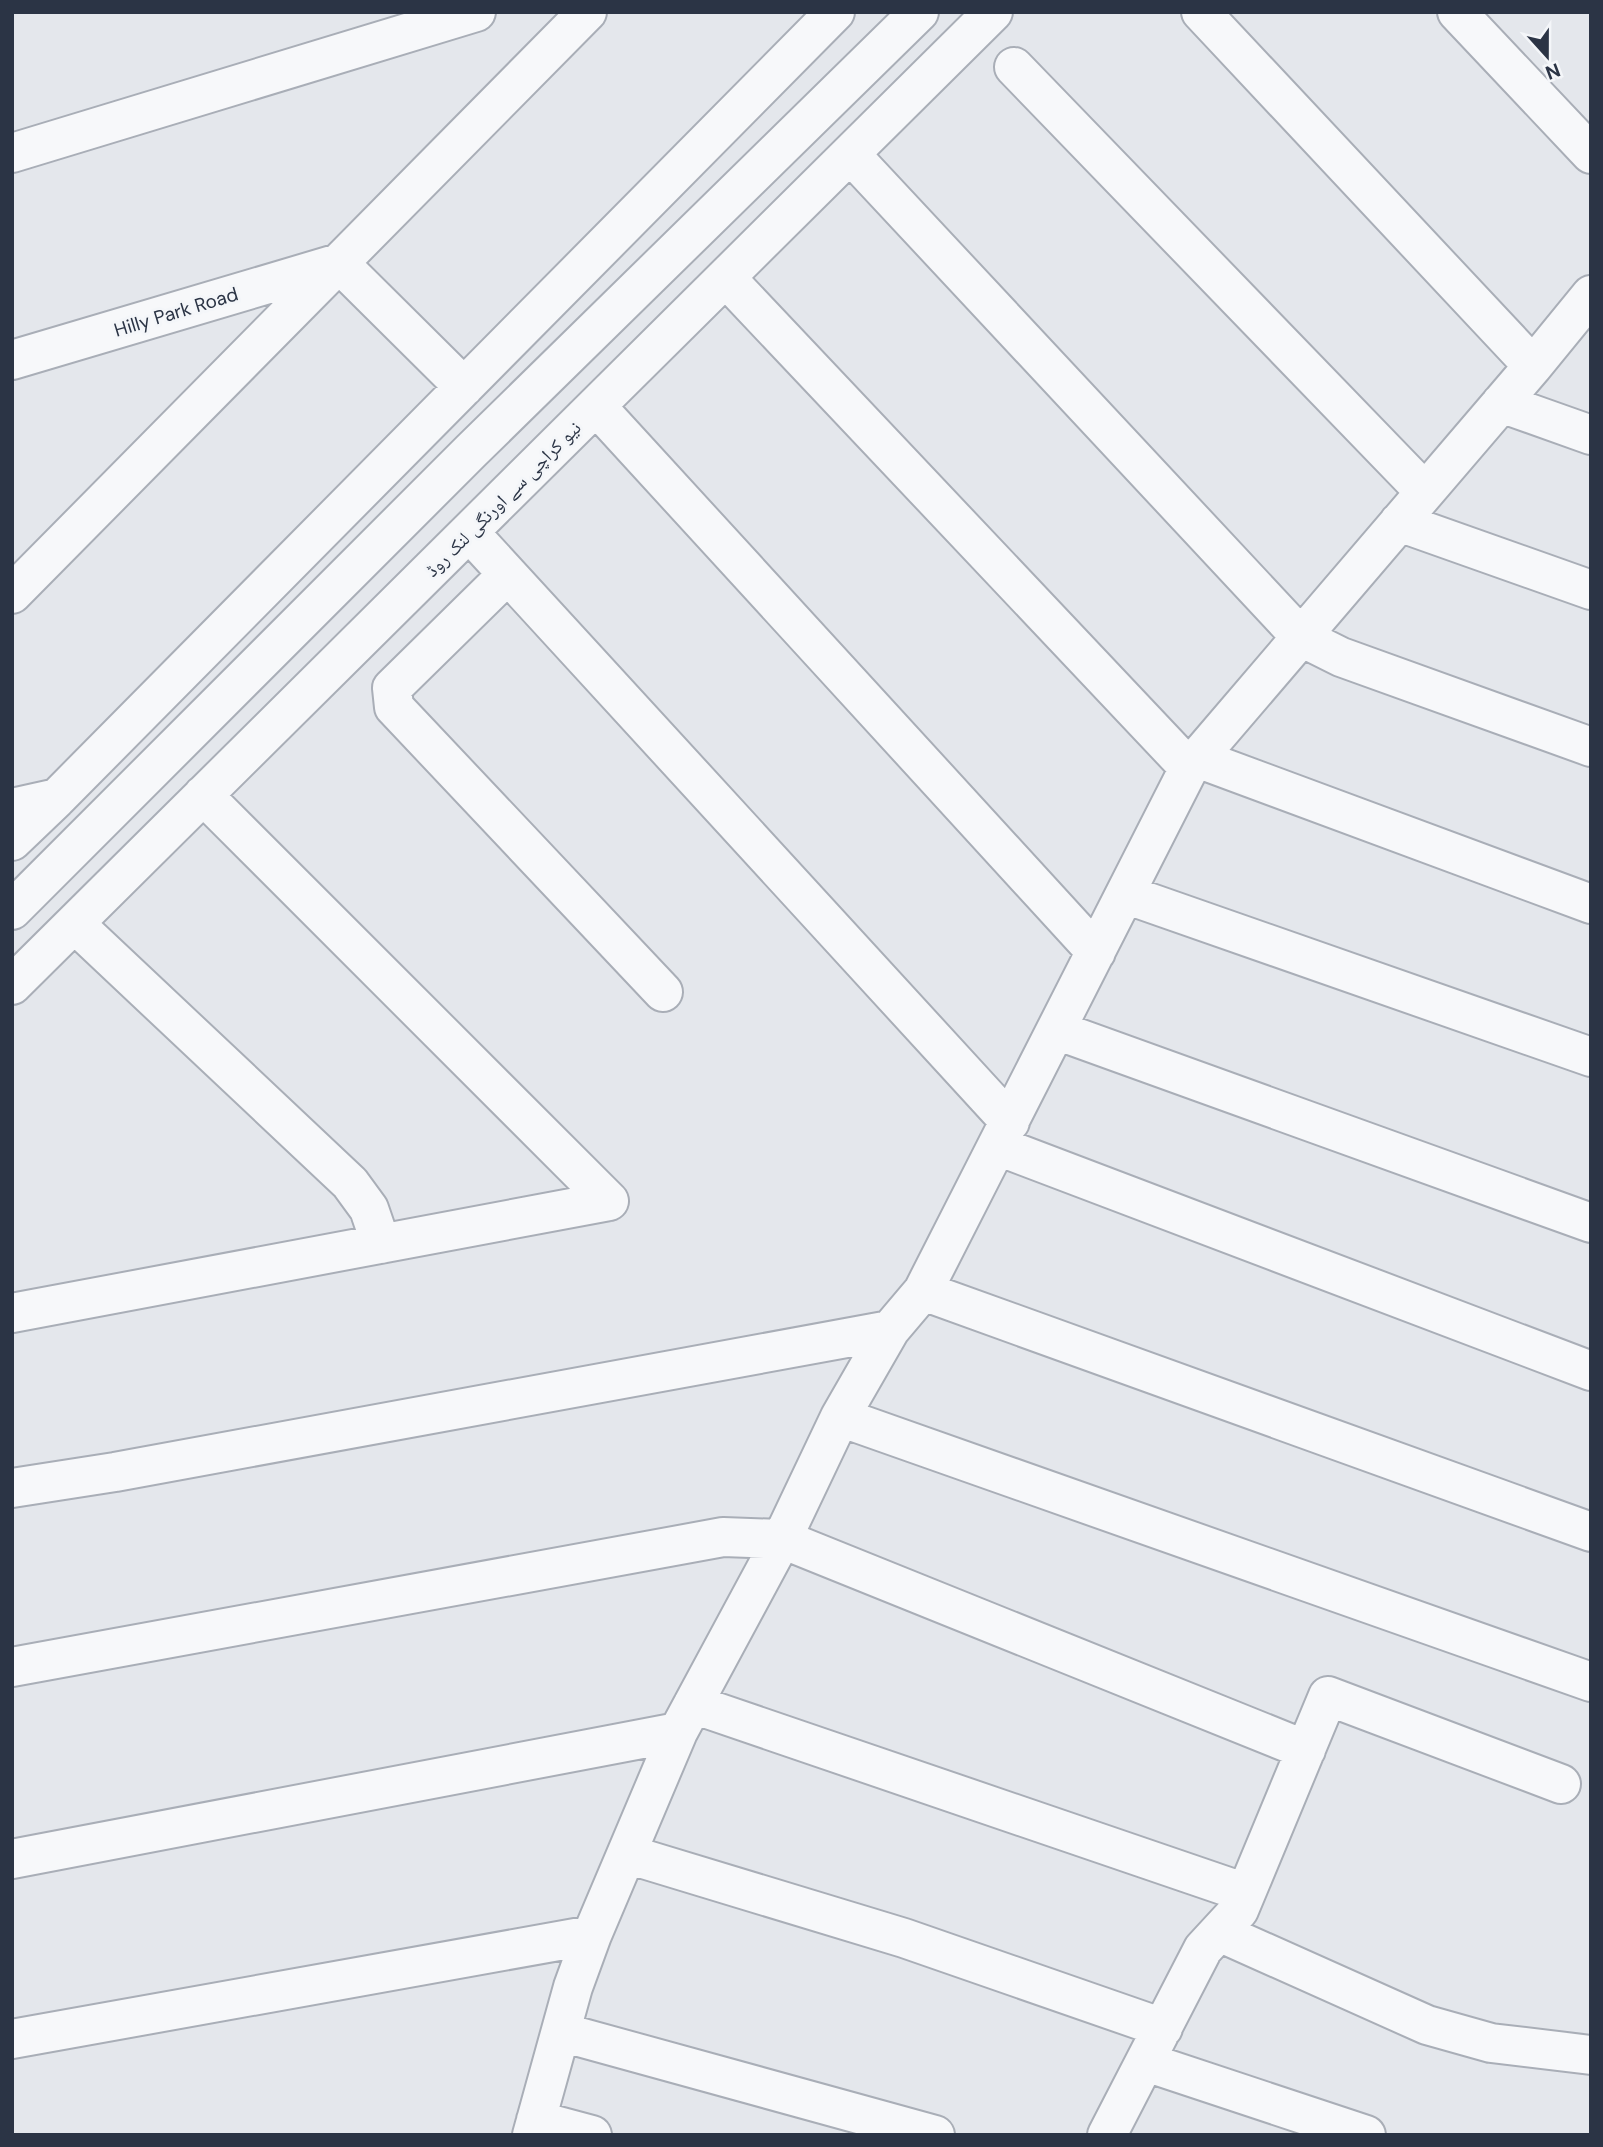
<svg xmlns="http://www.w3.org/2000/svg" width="1603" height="2147" font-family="'DM Sans','Noto Naskh Arabic',sans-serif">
<rect width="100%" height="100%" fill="#e4e7ec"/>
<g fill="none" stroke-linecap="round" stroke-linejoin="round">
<g stroke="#a9aeb7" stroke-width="42">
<path id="minor" d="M1201,12L1533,366
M1457,12L1591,154
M1014,67L1425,492
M12,153L476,12
M851,155L1301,637L1341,657L1591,747
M726,278L1189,768
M12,360L339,263L464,387
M1501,403L1591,435
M596,406L1096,952
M1399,522L1591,590
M469,532L1010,1122
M507,575L392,688L394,707L663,992
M12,594L587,12
M1197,758L1591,904
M203,795L609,1201
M12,808L57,798L835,12
M12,841L56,799
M1125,894L1591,1057
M12,910L471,451L919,12
M75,924L350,1183L369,1209L381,1244
M12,985L993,12
M1056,1030L1591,1223
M998,1146L1591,1371
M923,1291L1591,1532
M12,1313L609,1201
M840,1417L1591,1682
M12,1488L115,1472L890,1330
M12,1667L723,1537L782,1539L1306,1750
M693,1704L1246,1893
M627,1854L904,1938L1163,2028
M12,1859L678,1732
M1219,1932L1427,2025L1491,2043L1591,2055
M561,2032L935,2135
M12,2039L592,1935
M1146,2062L1366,2135
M536,2120L592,2135
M532,2135L573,1987L592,1935L678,1732L782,1539L840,1417L890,1330L923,1291L1189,768L1533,366L1591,295
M1107,2135L1203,1949L1239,1910L1328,1696L1561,1784"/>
</g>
<use href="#minor" stroke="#f7f8fa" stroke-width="38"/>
</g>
<g text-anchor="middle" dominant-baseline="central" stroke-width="6" stroke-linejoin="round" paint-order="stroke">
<g font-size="19" fill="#2b3445" stroke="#f4f6f9">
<text transform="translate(176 312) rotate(-17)">Hilly Park Road</text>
<text transform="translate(503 499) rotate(-45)">نیو کراچی سے اورنگی لنک روڈ</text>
</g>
</g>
<rect width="1603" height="2147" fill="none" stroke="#2b3445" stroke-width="28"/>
<g transform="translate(1547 56) rotate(159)" stroke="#f4f6f9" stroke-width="5" paint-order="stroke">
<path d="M0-5L12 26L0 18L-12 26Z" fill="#2b3445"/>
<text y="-10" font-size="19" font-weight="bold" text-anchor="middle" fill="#2b3445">N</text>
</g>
</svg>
